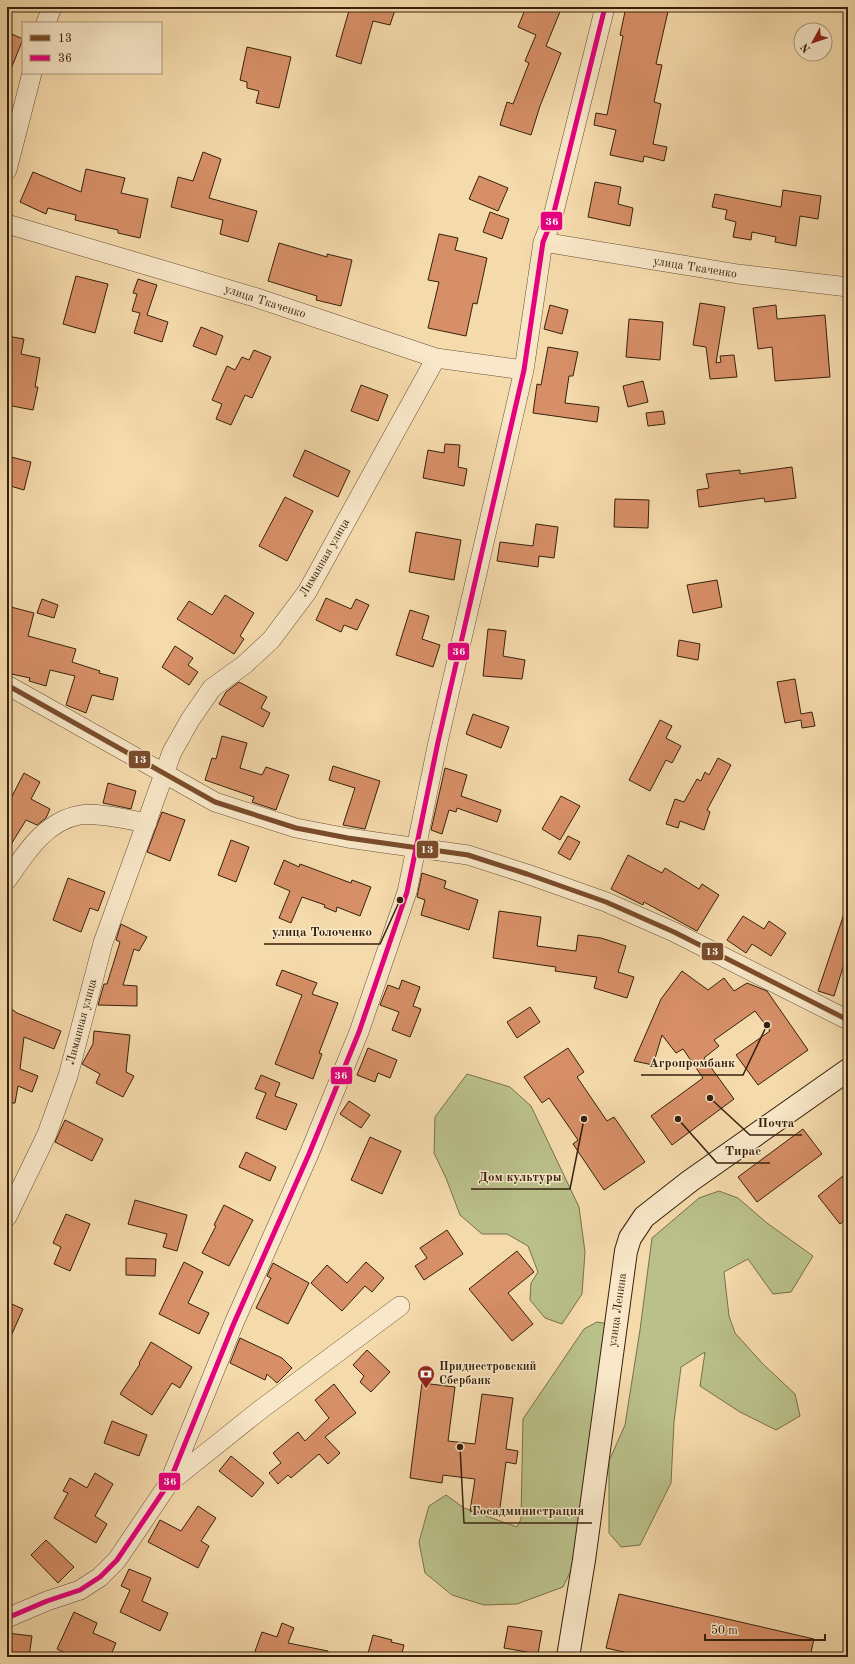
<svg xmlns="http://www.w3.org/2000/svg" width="855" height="1664" font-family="'Old Standard TT',serif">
<rect width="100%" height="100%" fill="#f5daab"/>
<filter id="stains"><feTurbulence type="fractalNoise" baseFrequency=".005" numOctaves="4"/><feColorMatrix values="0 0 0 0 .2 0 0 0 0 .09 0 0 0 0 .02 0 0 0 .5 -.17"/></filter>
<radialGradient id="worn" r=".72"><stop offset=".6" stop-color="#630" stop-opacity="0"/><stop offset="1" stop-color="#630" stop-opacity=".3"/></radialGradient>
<path fill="#bac08a" stroke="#78704b" d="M467,1074L510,1087L531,1106L579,1207L585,1252L582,1294L562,1324L545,1318L530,1300L531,1283L538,1272L528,1246L507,1234H482L460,1215L446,1178L434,1153L435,1117Z
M719,1191L738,1198L767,1223L813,1256L791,1292L773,1294L748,1259L724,1272L729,1316L735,1333L763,1364L795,1394L800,1416L776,1430L740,1412L700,1386L705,1352L681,1367L674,1422L671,1483L640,1545L621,1547L609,1533V1461L625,1425L640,1330L652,1238L699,1198Z
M597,1322L609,1324L576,1560L563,1587L517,1604L484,1605L452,1595L425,1573L419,1542L429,1506L446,1495L464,1508L517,1527L521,1519L523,1419L584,1329Z"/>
<path fill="#d78f67" stroke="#36210c" d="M350,7H385L395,10L390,25L373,21L361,64L336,56Z
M526,7H562L546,46L561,53L540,106L531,135L500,125L507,102L513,104L529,63L525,61L536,35L518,27Z
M626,7H669L656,64L662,65L654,102L661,104L653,144L667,147L664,161L644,156L643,162L610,155L616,130L594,125L596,113L607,115L623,36L620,35Z
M7,32L23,39L7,79Z
M247,47L291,57L279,108L256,103L259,91L247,88V82L240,80Z
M203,152L221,159L209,198L257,211L248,242L220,234L223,220L171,207L178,177L193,181Z
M86,169L125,178L121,193L148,199L140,238L118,233V230L75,220L76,215L48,208L46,214L20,202L33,172L81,192Z
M479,176L508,188L498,211L469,199Z
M595,182L621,187L618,204L633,208L630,226L588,217Z
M783,190L821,196L818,219L800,216L796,246L775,242L776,237L752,232L751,240L733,237L736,222L725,219L727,210L712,207L715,194L781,207Z
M490,212L509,219L502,239L483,232Z
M439,234L458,238L455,250L487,258L477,304L473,303L466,336L428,328L439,282L428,280Z
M279,243L327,257V254L352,260L341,306L316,300L317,296L268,281Z
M76,276L108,284L95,333L63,324Z
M138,279L157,285L147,315L168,322L162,342L134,333L140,313L132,311L137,294L133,293Z
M700,303L725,307L716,363L721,362L720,356L734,355L737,377L710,379L706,347L693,345Z
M550,305L568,310L562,334L544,329Z
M776,305L777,319L825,315L830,377L775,381L772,347L758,349L753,308Z
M629,319L663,322L660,360L626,357Z
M201,327L223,336L216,355L193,346Z
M7,336L24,339L21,354L40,358L35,387H38L33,410L7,405Z
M548,347L578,352L573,376H569L565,403L599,407L597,422L533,413L537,384L541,385Z
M254,350L271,357L252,398L245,395L231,425L216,419L222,404L212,400L227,366L235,370L242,357L249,360Z
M643,381L648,402L628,407L623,386Z
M361,385L388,395L378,421L351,411Z
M663,411L665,424L648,426L646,413Z
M445,444L460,445L458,467L467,469L464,486L423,478L428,450L444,453Z
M305,450L350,471L338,497L293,476Z
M7,456L31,462L24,490L7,485Z
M792,467L796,498L765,502L764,498L699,507L697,490L709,488L706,474L740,470V474Z
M285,497L313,511L287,561L259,546Z
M615,499L649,500L648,528L614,527Z
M536,524L558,527L554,558L539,556L538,567L497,561L500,542L533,546Z
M416,532L461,540L454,580L409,572Z
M717,580L722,607L693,613L687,585Z
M225,595L254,613L240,636L244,639L234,654L177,619L189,601L212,615Z
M326,598L351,609L356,599L369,605L357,630L344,625L341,632L316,620Z
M42,599L58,605L54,618L37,613Z
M7,606L34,613L28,636L76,649L72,662L100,671L99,673L118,678L113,700L92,695L86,713L66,705L75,676L50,670L46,686L29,681L30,678L7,673Z
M410,610L429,616L422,639L440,645L433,667L396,655Z
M488,629L506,631L503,656L525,660L522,679L483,676Z
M679,640L700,644L698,660L677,656Z
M175,646L193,658L188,665L198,672L189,685L162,667Z
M795,679L801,714L812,712L815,726L802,728L801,720L785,723L777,682Z
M239,682L267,697L261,708L270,713L263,727L219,704L226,692Z
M473,714L509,727L501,748L466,734Z
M660,720L672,726L666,738L681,746L672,763L666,760L650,791L629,780Z
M222,736L247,743L240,768L262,775L266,767L289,775L276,810L252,802L254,797L205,780L212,758L216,759Z
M718,758L731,765L707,810L710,812L704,830L680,821L678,828L666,824L675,799L684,802L697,779L701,781L705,772L709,775Z
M333,766L380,781L365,829L343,825L355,788L329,780Z
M445,768L467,775L461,796L501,810L497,822L457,808L456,812L449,810L442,834L431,830Z
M24,773L40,782L31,799L50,809L46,818L37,825L26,820L7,851V806Z
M108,783L136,791L131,809L103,803Z
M561,796L580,806L560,840L542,829Z
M162,812L185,820L170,861L147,852Z
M568,836L580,842L570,860L558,853Z
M231,840L249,847L236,882L218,875Z
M628,855L662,873L665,868L699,889L702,884L719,895L697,931L644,902L643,905L611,889Z
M284,860L299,867L300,864L351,883L352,880L371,887L360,916L337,907L336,912L324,907L325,905L302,897L291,923L279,918L290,891L274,884Z
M422,873L446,881L444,888L478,900L469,930L421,915L425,900L417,897Z
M68,878L105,892L98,911L90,908L81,932L53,920Z
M846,908L848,909V962L845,961L834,996L818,991Z
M499,911L541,917L537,946L576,951L578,935L601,938L626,946L618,972L634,977L627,998L594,988L597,977L555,971L556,967L493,958Z
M743,916L764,929L769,921L786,933L771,956L752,944L746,953L727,940Z
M121,924L147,937L139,951L134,949L123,985L137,986V1006L98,1005L104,984H107L120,942L116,940Z
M282,970L317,983L312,994L338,1003L319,1053L322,1054L313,1079L275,1064L302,995L276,985Z
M682,971L708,990L724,978L734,991L747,983L767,991L808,1050L758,1085L736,1055L770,1031L755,1011L714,1040L719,1046L704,1058L734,1099L672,1145L651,1116L703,1078L683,1049L676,1053L662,1035L653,1065L634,1061L661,999Z
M402,980L420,987L413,1006L421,1009L410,1037L392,1030L399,1012L380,1005L388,985L399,989Z
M7,1006L17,1013L61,1031L54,1049L24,1037L20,1069L38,1076L32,1092L18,1086L15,1103H11L8,1111Z
M530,1007L540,1022L517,1038L507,1022Z
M94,1031L130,1035L126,1072L134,1076L123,1097L96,1083L100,1074L82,1064L93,1044Z
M368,1048L397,1060L390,1078L378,1073L375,1082L357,1075Z
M568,1048L584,1072L577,1077L607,1121L614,1117L645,1162L604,1190L573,1144L578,1140L549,1098L542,1103L524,1077Z
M261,1075L280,1083L275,1096L297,1104L286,1130L256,1118L266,1093L255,1089Z
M349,1101L370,1115L361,1128L340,1114Z
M65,1120L103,1139L92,1161L55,1142Z
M803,1129L822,1154L757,1202L738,1177Z
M370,1137L401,1151L382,1194L351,1180Z
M246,1152L276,1167L270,1181L239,1167Z
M848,1172V1218L840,1224L818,1196Z
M135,1200L187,1215L177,1251L163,1247L167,1234L128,1224Z
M224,1205L253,1220L229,1266L202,1253L216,1226L214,1225Z
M66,1214L90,1224L70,1271L54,1264L61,1247L53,1243Z
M447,1230L463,1254L424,1280L415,1266L427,1258L420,1248Z
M517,1251L534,1272L508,1293L533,1324L512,1341L469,1289Z
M126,1258L156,1259L155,1276L126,1275Z
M184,1262L203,1272L188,1303L209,1313L199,1334L159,1314Z
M366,1262L384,1278L372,1292L365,1286L342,1311L311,1283L327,1265L347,1283Z
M273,1263L309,1283L288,1324L256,1308L271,1278L267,1276Z
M7,1302L23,1309L7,1345Z
M240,1338L282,1358L292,1368L277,1383L267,1374L265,1380L230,1363Z
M151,1342L192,1367L180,1388L172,1383L152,1415L120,1394L140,1364L139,1363Z
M367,1350L390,1372L371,1392L360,1382L364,1376L353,1365Z
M422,1383L455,1387L448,1441L475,1444L482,1394L513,1398L506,1449L518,1451L516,1464L506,1462L499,1515L470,1511L475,1479L443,1475L442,1483L410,1478Z
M334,1384L356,1413L325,1437L340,1453L328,1464L319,1454L291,1478L288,1475L278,1484L269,1473L281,1463L273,1453L298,1432L305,1441L329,1418L315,1400Z
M112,1421L147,1435L139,1456L104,1443Z
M231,1456L264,1483L252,1497L219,1471Z
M95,1473L113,1484L95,1516L107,1524L96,1543L54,1518L68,1493L63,1491L70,1478L87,1488Z
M198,1506L216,1518L201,1541L209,1546L198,1568L148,1542L160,1520L181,1531Z
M46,1540L74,1567L58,1583L31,1555Z
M129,1569L151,1578L142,1601L168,1613L160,1631L120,1612L130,1590L121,1586Z
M619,1594L814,1639L810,1657H646L606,1648Z
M74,1612L97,1623L93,1633L116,1643L110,1657H74L57,1649Z
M282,1623L294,1628L288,1643L328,1651V1657H262L254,1654L262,1632L277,1637Z
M508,1626L542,1631L538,1654L504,1648Z
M7,1633L32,1636L29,1657H7Z
M373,1635L392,1640L391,1642L404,1645L401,1657H367Z"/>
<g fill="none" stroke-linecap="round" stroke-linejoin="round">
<g stroke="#664f34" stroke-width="20">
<path id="street" d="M46,23L52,7
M7,170L32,73
M7,224L254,297L436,358L524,370
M543,242L738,274L848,287
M7,685L215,802L296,828L348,838L468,855L527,874L606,902L674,932L848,1020
M7,880C25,854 45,821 80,815C97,812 130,820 147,823
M7,1217L47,1134L68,1076L103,943L172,752L190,720L212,688L244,665L271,640L307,592L436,358
M170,1482L260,1410L400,1306
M7,1618L47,1601L80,1590L100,1577L117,1560L169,1483L234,1323L309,1154L359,1032L407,892L438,742L524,370L543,242L552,220L605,7"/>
</g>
<g stroke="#36210c" stroke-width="24">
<path id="secondary" d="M568,1657L584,1560L626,1251L630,1238L644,1217L690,1181L848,1070"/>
</g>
<use href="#street" stroke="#f8e7c8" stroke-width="19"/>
<use href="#secondary" stroke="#f8e7c8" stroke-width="22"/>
<g stroke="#f8e7c8" stroke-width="8">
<path id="bus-1" d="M7,685L215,802L296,828L348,838L468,855L527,874L606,902L674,932L848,1020"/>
</g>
<g stroke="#f8e7c8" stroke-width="8">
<path id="bus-2" d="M7,1618L47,1601L80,1590L100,1577L117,1560L169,1483L234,1323L309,1154L359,1032L407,892L438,742L524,370L543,242L552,220L605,7"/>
</g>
<use href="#bus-1" stroke="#7a4b2a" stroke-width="5"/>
<use href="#bus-2" stroke="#e5007d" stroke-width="5"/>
</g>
<defs>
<g id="bank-pin" transform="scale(0.9)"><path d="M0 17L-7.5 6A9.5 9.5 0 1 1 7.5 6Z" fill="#8f2418" stroke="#f8e7c8"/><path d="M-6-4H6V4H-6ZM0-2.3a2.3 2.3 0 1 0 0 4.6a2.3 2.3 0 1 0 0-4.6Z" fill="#fff"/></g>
</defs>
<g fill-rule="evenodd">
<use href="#bank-pin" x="426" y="1374"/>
</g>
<g text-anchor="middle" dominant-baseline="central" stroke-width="3" stroke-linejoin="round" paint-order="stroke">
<g font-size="12" fill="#36210c" stroke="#f8e7c8">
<text transform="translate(695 268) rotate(9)">улица Ткаченко</text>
<text transform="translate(265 302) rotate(18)">улица Ткаченко</text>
<text transform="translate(325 558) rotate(-60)">Лиманная улица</text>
<text transform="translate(82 1022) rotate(-75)">Лиманная улица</text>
<text transform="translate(618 1310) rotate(-82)">улица Ленина</text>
</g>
<g font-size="12" font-weight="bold" fill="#36210c" stroke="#f8e7c8" text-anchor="start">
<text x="439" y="1367">Приднестровский<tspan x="439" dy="14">Сбербанк</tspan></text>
</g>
</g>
<path fill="none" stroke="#36210c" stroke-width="1.5" d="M400 900L380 944H264M767 1025L743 1075H641M710 1098L750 1135H802M678 1119L717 1163H770M584 1119L570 1189H471M460 1447L464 1523H592"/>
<g fill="#36210c" stroke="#f8e7c8" stroke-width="1.5">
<circle cx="400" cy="900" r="4"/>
<circle cx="767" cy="1025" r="4"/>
<circle cx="710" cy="1098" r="4"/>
<circle cx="678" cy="1119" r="4"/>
<circle cx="584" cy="1119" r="4"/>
<circle cx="460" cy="1447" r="4"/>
</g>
<g font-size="13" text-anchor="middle" font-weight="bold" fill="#36210c" stroke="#f8e7c8" stroke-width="3" stroke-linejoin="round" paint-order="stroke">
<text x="322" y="936">улица Толоченко</text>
<text x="692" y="1067">Агропромбанк</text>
<text x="776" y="1127">Почта</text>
<text x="743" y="1155">Тирас</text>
<text x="520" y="1181">Дом культуры</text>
<text x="528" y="1515">Госадминистрация</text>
</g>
<g stroke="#f8e7c8" stroke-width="1.5">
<rect x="540" y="211" width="23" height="20" rx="4" fill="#e5007d"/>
<rect x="447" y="642" width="23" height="19" rx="4" fill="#e5007d"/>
<rect x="128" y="750" width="23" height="19" rx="4" fill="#7a4b2a"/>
<rect x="416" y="840" width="23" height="19" rx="4" fill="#7a4b2a"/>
<rect x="701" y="942" width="23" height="19" rx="4" fill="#7a4b2a"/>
<rect x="330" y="1066" width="23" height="19" rx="4" fill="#e5007d"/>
<rect x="158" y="1472" width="23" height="19" rx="4" fill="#e5007d"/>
</g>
<g font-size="11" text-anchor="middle" font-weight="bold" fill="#fff">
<text x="552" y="225">36</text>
<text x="459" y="655">36</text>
<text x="140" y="763">13</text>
<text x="427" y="853">13</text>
<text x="712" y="955">13</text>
<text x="341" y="1079">36</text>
<text x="170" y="1485">36</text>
</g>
<rect width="855" height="1664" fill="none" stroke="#f5daab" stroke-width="24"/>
<rect x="8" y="8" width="839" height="1648" fill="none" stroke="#36210c" stroke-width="2"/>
<rect x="12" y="12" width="831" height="1640" fill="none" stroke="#36210c"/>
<rect x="22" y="22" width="140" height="52" fill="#f8e7c8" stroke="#aa987d"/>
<rect x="30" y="35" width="20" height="6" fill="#7a4b2a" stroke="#aa987d"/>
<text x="58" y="42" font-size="12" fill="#36210c">13</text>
<rect x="30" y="55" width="20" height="6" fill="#e5007d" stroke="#aa987d"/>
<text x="58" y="62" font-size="12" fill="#36210c">36</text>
<g transform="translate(813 42) rotate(230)"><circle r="19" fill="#f8e7c8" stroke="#aa987d"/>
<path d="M0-3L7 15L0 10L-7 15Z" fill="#8f2418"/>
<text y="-6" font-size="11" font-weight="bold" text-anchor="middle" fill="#36210c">N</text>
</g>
<path d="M705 1634v6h120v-6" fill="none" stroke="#36210c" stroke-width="2"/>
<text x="711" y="1634" font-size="12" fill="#36210c" stroke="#f8e7c8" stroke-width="3" paint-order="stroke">50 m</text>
<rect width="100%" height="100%" filter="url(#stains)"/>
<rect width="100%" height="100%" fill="url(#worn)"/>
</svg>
